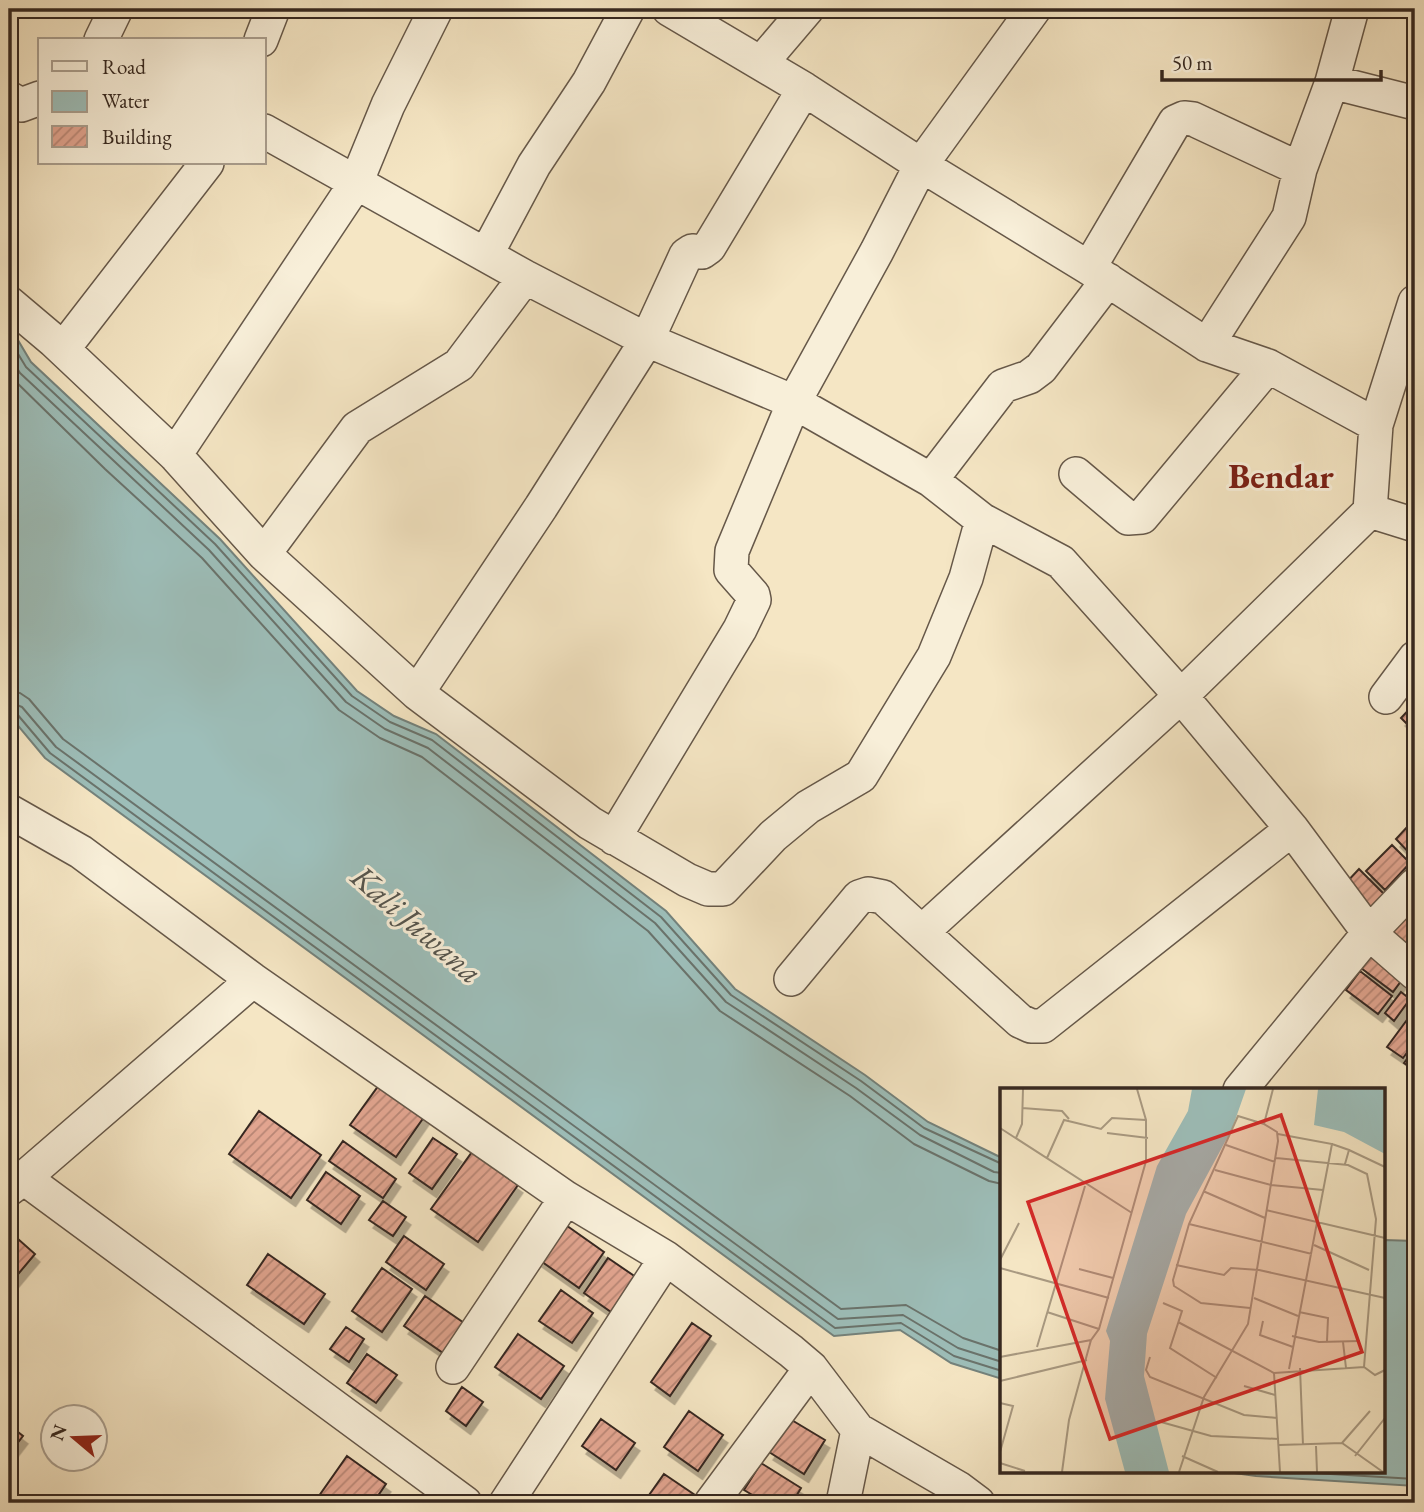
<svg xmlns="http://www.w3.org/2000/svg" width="1424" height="1512" font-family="'EB Garamond',serif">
<defs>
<pattern id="building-hatch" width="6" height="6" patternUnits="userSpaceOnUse" patternTransform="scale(1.75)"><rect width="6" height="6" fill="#e2a590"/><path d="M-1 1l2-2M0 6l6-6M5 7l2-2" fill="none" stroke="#b88675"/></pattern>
<filter id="shadow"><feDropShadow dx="4.5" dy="8" stdDeviation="0" flood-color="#0004"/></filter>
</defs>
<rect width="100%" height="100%" fill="#f5e6c4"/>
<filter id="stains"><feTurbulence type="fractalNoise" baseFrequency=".00286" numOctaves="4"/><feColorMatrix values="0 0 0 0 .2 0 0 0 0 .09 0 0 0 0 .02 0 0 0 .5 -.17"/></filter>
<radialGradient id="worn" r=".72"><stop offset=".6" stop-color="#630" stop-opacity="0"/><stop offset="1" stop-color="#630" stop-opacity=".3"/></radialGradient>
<path fill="#9dbeb9" stroke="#74827c" stroke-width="2" d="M9,325L31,362L220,539L357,691L394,716L436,734L666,911L735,989L865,1075L928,1122L1002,1158V1379L951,1363L900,1330L834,1336L45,758L9,715Z
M1384,1240L1415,1241V1486L1256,1476L1227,1472H1384Z"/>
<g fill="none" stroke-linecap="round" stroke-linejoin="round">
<path stroke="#6a736c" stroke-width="2" d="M9,339L26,367L215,544L352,696L390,722L432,740L661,917L731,995L861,1081L924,1128L1002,1164
M9,355L20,373L209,550L346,702L385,729L428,748L655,923L726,1002L856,1088L920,1135L994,1172L1002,1173
M9,375L105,469L202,558L339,710L380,738L422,757L648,931L720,1011L850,1096L914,1144L989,1181L1002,1184
M9,692L20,693L29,699L63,739L841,1309L906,1305L963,1338L1002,1351
M9,702L22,707L56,747L838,1319L903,1315L958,1348L1002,1362
M9,711L17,714L50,753L835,1328L901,1323L954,1356L1002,1371
M1297,1472L1415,1479"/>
</g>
<path fill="url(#building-hatch)" stroke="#362820" stroke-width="2" filter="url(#shadow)" d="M1415,703V732L1401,718Z
M1409,825L1415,831V859L1396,839Z
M1392,845L1410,863L1385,890L1366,871Z
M1359,869L1391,901L1377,916L1344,885Z
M1415,908V958L1387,931Z
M1372,953L1404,977L1393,992L1361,968Z
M1360,971L1392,996L1378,1014L1346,990Z
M1401,992L1410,999L1394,1021L1385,1013Z
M1415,1009V1042L1403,1058L1387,1047Z
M1415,1048V1071L1404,1063Z
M379,1085L424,1117L396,1157L350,1125Z
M259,1111L321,1155L291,1198L229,1154Z
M433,1138L457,1154L432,1189L409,1173Z
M343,1141L396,1179L383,1198L329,1161Z
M472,1152L518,1185L478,1242L431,1209Z
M326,1172L360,1196L341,1224L307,1200Z
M383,1201L406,1217L393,1236L369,1220Z
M563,1223L604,1252L579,1288L538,1259Z
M9,1231L35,1254L9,1285Z
M404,1236L444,1264L426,1290L386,1262Z
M268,1254L325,1294L304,1324L247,1285Z
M608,1258L646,1284L621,1319L584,1293Z
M382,1268L412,1289L382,1332L352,1311Z
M561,1290L593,1313L572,1343L539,1321Z
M425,1296L467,1325L446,1355L404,1326Z
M692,1323L711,1336L670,1396L651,1382Z
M346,1327L364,1339L349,1362L330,1349Z
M518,1334L564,1366L541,1399L495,1367Z
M367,1354L397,1375L376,1403L347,1383Z
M462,1387L483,1402L466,1426L446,1411Z
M689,1411L723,1435L698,1471L664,1447Z
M601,1419L635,1443L616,1470L582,1446Z
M790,1419L825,1440L804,1474L769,1452Z
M9,1425L23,1436L9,1454Z
M347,1456L386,1484L373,1503H314Z
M761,1463L801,1488L792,1503H766L744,1490Z
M664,1474L695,1495L689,1503H655L647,1498Z
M741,1496L752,1503H737Z"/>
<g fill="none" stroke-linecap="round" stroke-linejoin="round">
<g stroke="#665849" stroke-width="36">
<path id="minor" d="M669,9L804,89L921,165L1089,268L1207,345L1268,366L1376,425
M101,40L116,9
M261,40L273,9
M761,63L807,9
M1332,82L1415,103
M9,98L21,105L40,98
M264,131L525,277L647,340L794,402L931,480L982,520L1061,562L1181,696L1292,829L1369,933L1415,973
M486,255L534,165L589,82L628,9
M1089,268L1175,122L1184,118L1193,119L1300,169
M9,303L54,341L175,455L264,554L417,693L590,823L687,880L708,889H723L773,836L808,807L861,776L934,656L966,578L982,520
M1207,345L1289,217L1300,169L1332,82L1352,9
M63,349L207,163
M175,455L356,183L388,105L436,9
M1076,474L1128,518L1142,517L1268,366
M931,480L1003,386L1029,377L1041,368L1108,280
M1370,511L1376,425L1415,302
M264,554L357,428L459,365L525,277
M417,693L541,507L647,340L686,255L692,251L702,252L709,247L804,89
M1386,697L1415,658
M9,811L81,852L253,980L566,1198L666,1258L791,1351L811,1368L858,1430L843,1503
M614,838L740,629L754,600L753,595L731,570L732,551L794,402L877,251L921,165L1034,9
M923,931L1181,696L1370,511L1415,525
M791,979L859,897L868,894L883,897L1020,1021L1031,1026H1043L1292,829
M1240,1090L1369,933L1415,885
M24,1178L465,1503
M9,1189L24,1178L253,980
M453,1367L566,1198
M858,1430L958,1488L978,1503
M506,1503L666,1258
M711,1503L811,1368"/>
</g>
<use href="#minor" stroke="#f8efd9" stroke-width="33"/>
</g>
<g text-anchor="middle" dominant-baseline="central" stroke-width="6" stroke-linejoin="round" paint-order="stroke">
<g font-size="33" font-style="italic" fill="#55554e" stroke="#f8efd9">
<text transform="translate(417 924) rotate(41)">Kali Juwana</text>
</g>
<g font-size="35" font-weight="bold" fill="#7a1f14" stroke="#f8efd9">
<text x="1281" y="475">Bendar</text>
</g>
</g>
<g transform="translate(1000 1088)">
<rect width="385" height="385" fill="#f5e6c4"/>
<path d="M192,1H246L232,41L186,126L147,246L144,288L169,384H125L105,311L110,253L106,243L157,78L188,23ZM318,1H385V66L344,44L314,37Z" fill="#9dbeb9"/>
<path fill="none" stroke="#a99a82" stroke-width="2" d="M22,20L62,23L69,31M0,40L132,125M107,45L148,50M278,46L332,56L289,281M16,50L22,36L23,1M332,56L349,62L345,76M226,57L275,74M349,62L385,79M47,70L64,32L101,41L112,30L146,32M276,70L348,77L367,86L376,131L364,279M215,82L271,97L323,102M203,103L265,130M266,122L385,150M189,136L312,166M314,157L369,182M0,172L19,135M176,177L224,187L231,180L259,182L385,210M0,180L109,210M79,181L113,190M254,210L298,228M163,215L182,223L170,260L217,290M250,220L201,215L174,198L173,192L189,136L238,28L264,36M47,224L99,241M299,224L328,230L327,253M263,233L260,247L293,259M178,234L274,285L280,384M292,248L319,254L360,253M343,254L346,280M37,259L85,98M0,269L91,252L99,241L146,73V32L137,1M150,269L146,282L150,289L244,327L277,330M300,280L303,357M274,285L364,279L375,287L385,282M0,293L87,272M244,298L275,307M0,315L13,318L0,364M161,334L211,348L279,351M342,355L370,323M279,357L342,355L383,384M316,358L317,384M182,368L218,384M355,368L385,330M0,375L25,383M62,384L69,332L91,252M179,384L204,309L248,236L278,53L277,44L264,36L273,1"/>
<path fill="#d62828" fill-opacity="0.15" stroke="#d62828" stroke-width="3.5" d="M281,27L362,264L110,351L28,114Z"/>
<rect width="385" height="385" fill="none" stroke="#362820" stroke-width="3.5"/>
</g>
<rect width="1424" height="1512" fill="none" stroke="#f5e6c4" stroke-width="35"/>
<rect x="10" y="10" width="1403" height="1491" fill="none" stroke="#362820" stroke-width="3.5"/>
<rect x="18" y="18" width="1389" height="1477" fill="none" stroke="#362820" stroke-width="2"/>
<rect x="38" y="38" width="228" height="126" fill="#f8efd9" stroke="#aa9f8f" stroke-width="2"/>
<rect x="52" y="61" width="35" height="10" fill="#f8efd9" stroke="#aa9f8f" stroke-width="2"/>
<text x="102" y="74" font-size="21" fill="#362820">Road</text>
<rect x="52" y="91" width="35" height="21" fill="#9dbeb9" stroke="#aa9f8f" stroke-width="2"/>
<text x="102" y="108" font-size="21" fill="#362820">Water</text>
<rect x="52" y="126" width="35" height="21" fill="url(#building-hatch)" stroke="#aa9f8f" stroke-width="2"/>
<text x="102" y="144" font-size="21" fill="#362820">Building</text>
<g transform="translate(74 1438) rotate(289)"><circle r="33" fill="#f8efd9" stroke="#aa9f8f" stroke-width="2"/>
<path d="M0-5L12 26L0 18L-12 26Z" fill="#8f2418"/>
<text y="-10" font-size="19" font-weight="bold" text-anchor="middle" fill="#362820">N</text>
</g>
<path d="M1162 70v10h219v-10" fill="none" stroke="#362820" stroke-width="3.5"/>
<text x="1172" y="70" font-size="21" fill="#362820" stroke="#f8efd9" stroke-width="5" paint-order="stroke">50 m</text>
<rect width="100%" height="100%" filter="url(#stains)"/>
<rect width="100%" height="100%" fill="url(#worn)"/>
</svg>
